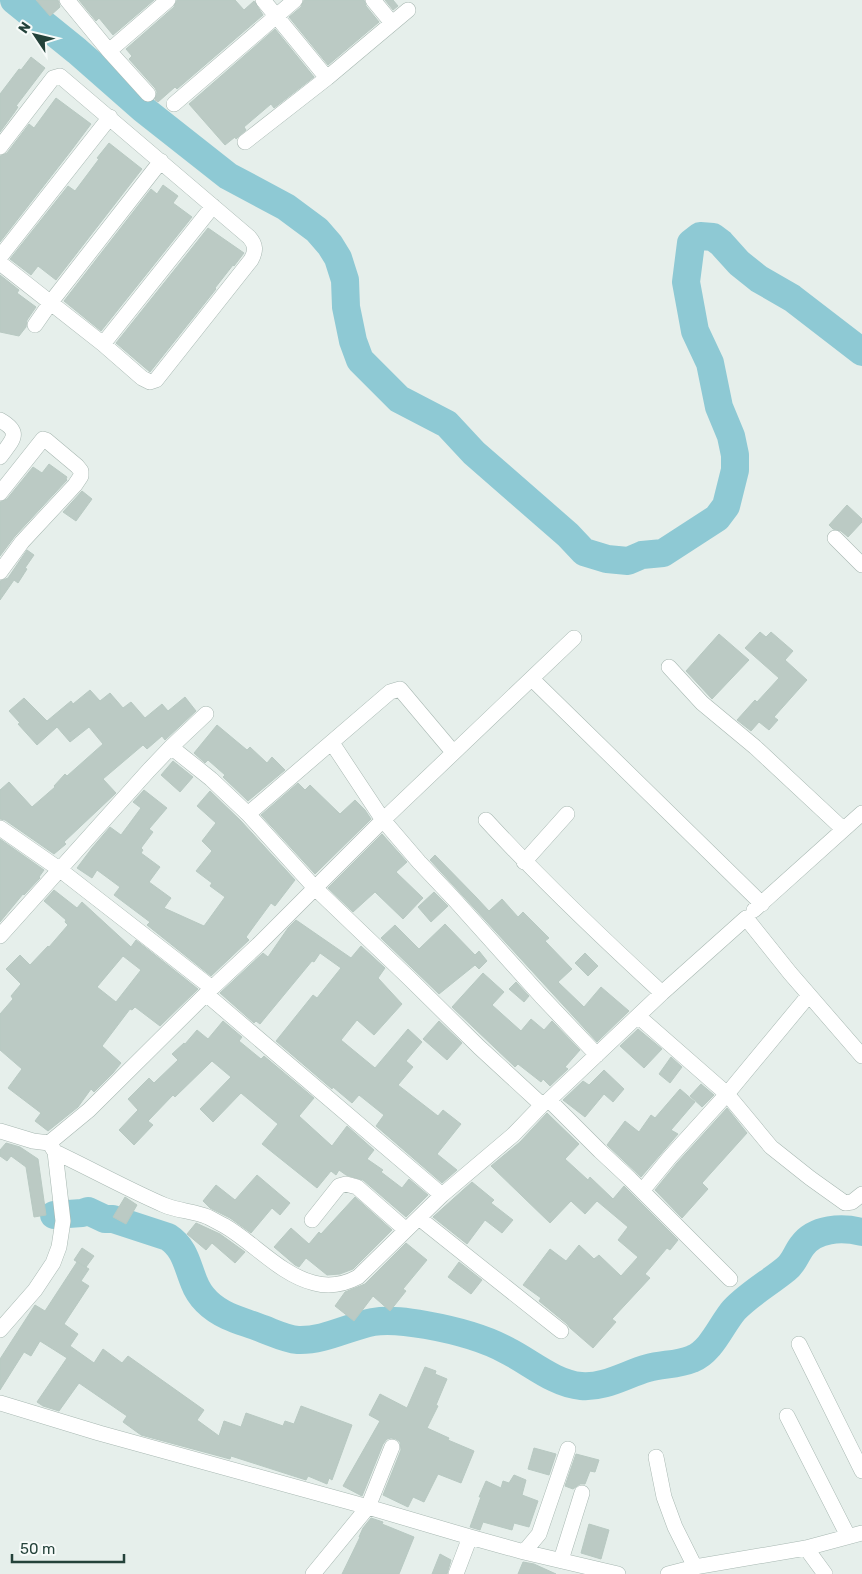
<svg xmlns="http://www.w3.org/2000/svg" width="862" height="1574" font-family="Rubik,sans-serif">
<rect width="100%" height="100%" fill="#e6efeb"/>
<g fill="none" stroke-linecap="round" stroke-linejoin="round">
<path stroke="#8ec9d4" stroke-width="28" d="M14,0L77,51L143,109L228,176L286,207L317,230L330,245L338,258L345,280L346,307L353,341L360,360L399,399L447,424L474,453L568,535L584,552L607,559L628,561L642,555L663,553L717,518L726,506L735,470V455L731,436L719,407L710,363L695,331L686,282L691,243L700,236L713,237L721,243L739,263L759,279L792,298L862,352
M54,1215L82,1213L88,1211L105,1219H113L168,1237C185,1248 187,1265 194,1282C200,1298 213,1309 228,1316C239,1321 251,1324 263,1329C274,1333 286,1339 298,1340C324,1341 348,1327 373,1322C390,1319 409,1322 426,1325C454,1330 483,1337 508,1351C530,1362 555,1384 581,1386C605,1388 626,1374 648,1368C662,1364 678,1365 692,1359C712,1351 721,1325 734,1310C749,1294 769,1283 786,1269C794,1263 796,1254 802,1246C815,1228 842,1227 862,1232"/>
</g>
<path fill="#bbcac4" stroke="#b8c9c2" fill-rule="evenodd" d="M36,0H58L60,7L50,16Z
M79,0H154L113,35L99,18L96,21Z
M177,0H235L244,10L254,1L263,15L177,89L175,87L158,102L155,100L157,92L155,88L129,59L132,56L126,49L174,7Z
M304,0H364L366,6L379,22L328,65L289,17L301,7Z
M385,0H393L398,6L393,10Z
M275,29L314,77L274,108L271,104L244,127L246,130L236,139L235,137L225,145L189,104Z
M31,57L45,68L16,106L18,107L14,113L0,132V94L19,69L21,70Z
M56,98L91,124L70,152L0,242V156L7,153L29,124L34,128Z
M109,143L142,169L56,280L38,266L31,275L10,259L68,186L75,191L99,159L97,158Z
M163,185L178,196L173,203L192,217L101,331L64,301L151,189L157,194Z
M208,228L244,253L234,266L233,265L215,288L216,289L150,372L116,343Z
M0,275L19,290L17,293L36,307L27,320L26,327L19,336L0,332Z
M49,464L67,477L66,479L67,480L15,536L0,556V502L7,499L33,467L42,473Z
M82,491L92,499L76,521L63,512Z
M847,505L862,519V522L848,537L841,531L833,529L829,525Z
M27,550L34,555L25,568L27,569L18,583L14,580L0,600V581L8,578Z
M760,632L766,637L771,632L793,651L785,660L807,680L774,717L778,720L769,730L759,722L751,731L737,720L755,700L757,702L779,678L745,648Z
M719,634L749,660L712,699L686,671Z
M90,690L100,701L110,693L123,708L131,702L145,718L162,704L168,711L185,697L196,711L165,740L162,736L147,749L143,745L103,779L116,793L64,842L66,844L54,854L5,820L0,819V790L9,782L32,807L55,787L54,786L65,774L67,776L103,744L89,727L70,742L57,727L37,745L18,724L20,723L9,711L24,698L47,721L71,701L73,704Z
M217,725L247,750L250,747L267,763L272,757L285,770L248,801L223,777L225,775L208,760L205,763L194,753Z
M173,761L193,777L180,792L161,775Z
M298,783L305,790L310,785L340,814L355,800L365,810L371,819L315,874L261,815Z
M144,790L167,808L149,829L153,832L141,848L143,850L141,853L160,867L149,882L171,898L164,908L204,926L225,897L210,886L212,883L196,871L212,851L202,841L216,823L197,806L210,791L241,821L295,880L275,906L271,903L246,937L249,940L211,976L147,925L150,922L114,895L120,887L97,870L92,878L77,868L92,848L110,827L121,835L141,808L133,802Z
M382,834L407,862L396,872L423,898L403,919L375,892L353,912L328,888Z
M0,839L44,870L39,877L40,878L24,895L23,894L0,922Z
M435,855L476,897L489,911L502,899L518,917L523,912L549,938L545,941L572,969L558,982L584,1007L601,987L629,1011L597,1042L430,860Z
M54,890L77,908L82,902L131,947L136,940L198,989L160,1026L135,1007L132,1010L130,1009L102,1046L121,1063L113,1073L94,1092L91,1089L78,1107L48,1131L35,1121L41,1113L8,1088L22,1069L0,1050V1014L13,999L11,996L21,984L6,969L20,955L30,965L48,946L49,947L68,925L65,922L66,920L44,901ZM123,956L141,970L116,1002L97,987Z
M434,892L448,906L431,922L418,907Z
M296,920L351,958L361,946L385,968L378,978L402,1004L374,1035L357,1020L341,1040L375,1068L408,1029L422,1042L406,1061L413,1067L398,1085L438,1116L443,1110L461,1124L437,1154L457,1170L442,1183L376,1126L384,1115L359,1095L352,1103L333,1087L332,1089L276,1041L313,995L317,998L341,968L320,953L314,962L312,961L260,1024L256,1021L254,1023L220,993L263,953L268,957L288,928Z
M445,924L475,955L479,951L487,961L479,969L475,965L439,994L381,938L395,925L419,949Z
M585,953L598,966L588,976L575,963Z
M483,973L504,992L492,1005L521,1031L531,1019L544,1030L552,1021L580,1050L565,1067L568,1069L550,1086L543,1079L541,1082L518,1064L515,1067L452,1007Z
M516,982L529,996L524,1002L509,989Z
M223,1021L242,1037L239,1041L261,1059L264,1056L314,1098L299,1116L332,1146L347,1126L374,1150L367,1159L383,1170L381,1172L402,1188L409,1179L428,1195L406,1217L363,1180L346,1175L339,1170L336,1175L331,1171L317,1188L262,1144L278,1124L241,1093L213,1122L200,1109L231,1077L212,1061L175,1097L173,1095L148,1121L153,1125L134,1145L119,1130L138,1110L128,1099L149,1078L154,1083L178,1060L172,1054L184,1043L185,1044L197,1030L208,1039Z
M439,1021L462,1043L447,1060L423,1039Z
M638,1029L662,1049L644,1068L620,1046Z
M671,1057L682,1067L670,1083L659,1074Z
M604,1070L624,1089L613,1102L604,1094L585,1117L563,1100L583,1081L589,1085Z
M701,1084L714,1095L702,1107L690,1096Z
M680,1089L695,1102L671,1130L678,1134L641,1177L607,1145L625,1121L639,1132L651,1115L655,1118Z
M727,1108L747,1133L702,1183L708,1189L682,1218L655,1190L677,1163Z
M547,1113L579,1144L565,1159L588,1180L590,1177L613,1199L624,1186L678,1240L670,1250L667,1248L645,1274L650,1278L612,1319L616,1322L593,1348L570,1328L567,1324L539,1301L541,1298L523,1285L550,1249L566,1261L579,1245L594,1259L599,1255L621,1276L638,1257L618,1240L628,1227L597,1201L585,1214L571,1201L550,1223L491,1166L520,1142Z
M6,1143L20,1147L38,1159L46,1215L34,1217L26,1167L11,1156L7,1161L0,1156V1150Z
M257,1175L290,1203L280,1215L272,1208L251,1233L230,1218L210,1208L203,1201L216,1185L235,1200Z
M472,1182L494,1200L491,1203L513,1220L502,1233L485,1220L467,1244L433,1217Z
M125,1197L137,1205L126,1224L113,1217Z
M355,1197L392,1230L353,1269L340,1274L327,1275L306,1258L299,1267L295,1265L274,1247L291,1228L309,1244L319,1232L321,1234Z
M196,1223L220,1234L245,1252L235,1263L212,1243L206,1250L187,1234Z
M406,1243L427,1260L403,1289L406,1291L390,1311L373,1296L354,1321L335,1306L345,1292L365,1284Z
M82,1248L94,1256L86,1267L74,1260Z
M77,1262L89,1269L81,1281L89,1286L64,1324L78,1334L70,1346L94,1363L103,1349L122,1363L128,1356L204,1410L197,1420L219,1436L224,1421L241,1427L246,1413L283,1426L285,1421L294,1424L301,1406L352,1425L332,1480L329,1478L327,1484L308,1476L306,1480L231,1456L230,1459L141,1435L123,1422L127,1416L79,1383L59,1411L43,1406L37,1402L67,1358L40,1341L31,1356L24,1352L0,1390V1359L35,1305L45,1311Z
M459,1262L482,1280L471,1294L448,1277Z
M425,1367L436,1371L435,1374L447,1379L436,1405L438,1406L427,1428L449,1438L448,1440L474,1451L461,1483L438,1474L424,1502L413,1497L408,1507L383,1495L401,1450L400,1442L396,1439L391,1438L387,1439L383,1444L362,1496L343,1486L380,1421L369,1415L380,1394L407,1408Z
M534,1448L556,1454L549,1475L528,1469Z
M576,1454L599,1460L595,1472L590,1471L585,1484H580L573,1489L565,1486Z
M514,1475L526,1480L522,1495L538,1501L529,1527L514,1523L512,1530L483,1522L480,1530L470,1527L481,1497H479L486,1481L501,1488L503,1481L509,1483Z
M371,1518L383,1522L382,1524L414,1537L399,1574H342L360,1537H359L363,1528Z
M589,1524L609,1530L601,1559L581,1553Z
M440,1554L451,1560L447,1574H432Z
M523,1562L534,1564L556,1574H518Z"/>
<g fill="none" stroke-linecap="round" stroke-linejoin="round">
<g stroke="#a8b8b2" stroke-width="16">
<path id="minor" d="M67,0L109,51L168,0
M263,0L327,78L408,10
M373,0L392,23
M109,51L148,94
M174,104L295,0
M245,142L327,78
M0,147L53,78L60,76L249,237C256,245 256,251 251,260L156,380L150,382L142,378L103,344L0,263
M0,257L110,117
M35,325L51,302L161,161
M103,344L213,206
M0,420C23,433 12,440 0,457
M0,493L43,439L46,440L77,466L81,471V476L75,485L22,542L0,572
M835,538L862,565
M669,667L702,703L755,747L843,829
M532,679L762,904
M332,743L383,820L419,862L453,898L541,996L597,1055
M171,747L206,714
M248,814L390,692L400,689L453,752
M486,820C542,881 601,937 662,993
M0,828L59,869L212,988
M524,862L567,814
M754,910L862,813
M0,936L149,770L171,747L211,779L248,814L315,888L409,978L479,1047L542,1105
M206,994L442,1195L513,1135L542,1105L549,1100L662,993L746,918L790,973L862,1056
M638,1016L727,1094L771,1147L810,1178L845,1203L852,1202L862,1194
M549,1100L600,1151L630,1179L730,1279
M0,1131L33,1141L49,1143
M49,1143L89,1110L212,988L258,945L383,820L574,638
M55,1152C91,1169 127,1189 164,1205C178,1211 194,1211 208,1217C214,1220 219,1223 225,1226C254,1243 281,1275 314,1283C329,1287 345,1284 358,1277L442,1195
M642,1191L670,1157L727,1094L809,995
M419,1218L561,1331
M312,1220L339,1186L346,1184L357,1187L406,1230
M0,1330L35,1290L53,1263L59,1247L63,1221L55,1152L50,1144
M799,1344L862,1471
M0,1403L99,1433L368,1507L470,1537L524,1552L618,1574
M787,1416L848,1536
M656,1457L664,1497L675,1527L695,1567
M806,1548L825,1574
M524,1552L539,1534L568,1449
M561,1560L582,1493
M313,1574L368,1507L392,1447
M456,1574L470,1537
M668,1574L695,1567L806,1548L862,1533"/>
</g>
<use href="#minor" stroke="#fff" stroke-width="15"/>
</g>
<g transform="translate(35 35) rotate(305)" stroke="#f7fbf9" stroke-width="4" paint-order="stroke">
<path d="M0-4L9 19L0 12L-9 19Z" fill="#24423a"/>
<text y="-8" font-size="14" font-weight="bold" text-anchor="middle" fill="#24423a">N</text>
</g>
<path d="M12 1554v8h112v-8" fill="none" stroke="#24423a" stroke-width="2.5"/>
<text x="20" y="1554" font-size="15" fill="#24423a" stroke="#f7fbf9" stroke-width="4" paint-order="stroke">50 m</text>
</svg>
